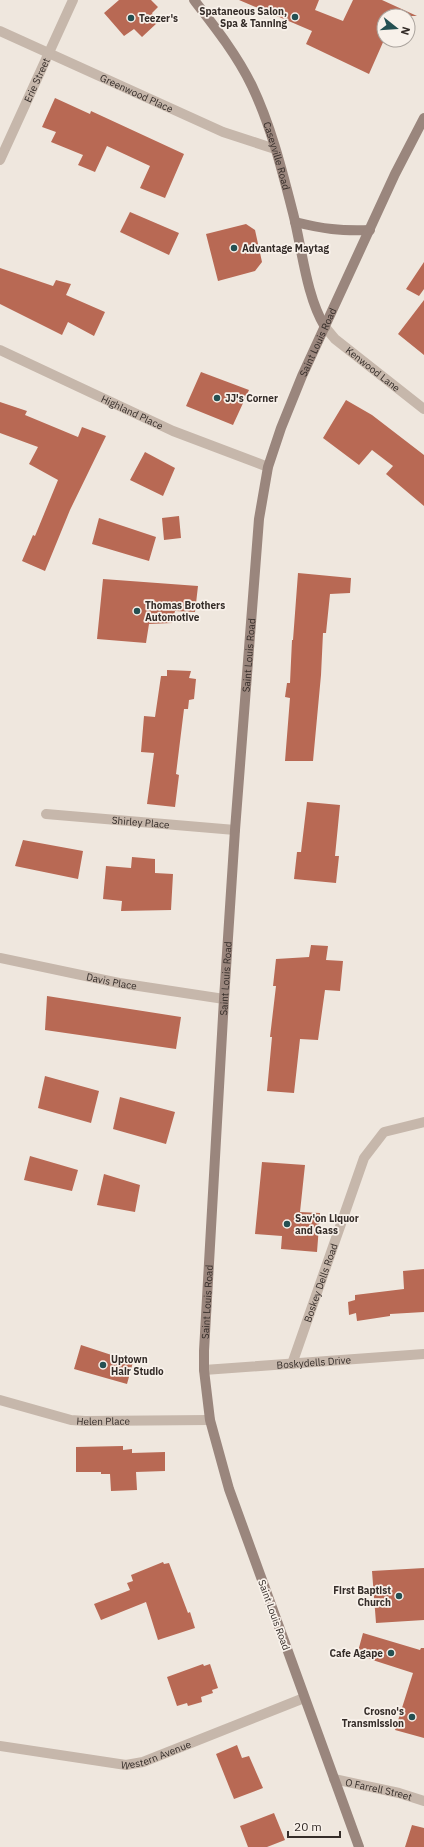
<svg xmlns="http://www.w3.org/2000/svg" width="424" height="1847" font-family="'IBM Plex Sans',sans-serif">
<rect width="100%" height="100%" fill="#efe7de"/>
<path fill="#b86954" d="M119,0H151L158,7L152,13L157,23L142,37L134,29L124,36L104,13Z
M239,0H319L315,10L343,21L353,0H382L417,16H384V40L369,74L306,44L312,31Z
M55,98L90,114L91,111L184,154L165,198L140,188L150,166L107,146L95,172L78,165L83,155L51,142L56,132L42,127Z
M130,212L179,233L169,255L120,232Z
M246,224L255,230L262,262L255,271L218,281L206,234Z
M424,262V289L419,296L406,289Z
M0,268L53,286L56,280L71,284L66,295L105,312L94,336L68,322L62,335L0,304Z
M424,300V355L398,334Z
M201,372L249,390L233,425L186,406Z
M346,400L372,415L424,455V506L386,474L393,466L372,450L359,465L323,438Z
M0,402L27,411L25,415L78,437L82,427L106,436L70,510L45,571L22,561L33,535L35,536L58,480L29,464L38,447L0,433Z
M145,452L175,468L163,496L130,480Z
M179,516L181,538L164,540L162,518Z
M99,518L156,537L149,561L92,544Z
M298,573L351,578L350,593L330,594L326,633H323L321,675L313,761H285L290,698L285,697L287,683H290L292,640H293Z
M103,579L198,586L195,612L175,611L172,623L149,624L146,643L97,639Z
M167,670L191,671L189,678L196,679L194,699L189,700L188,709H184L176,774L179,775L175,807L147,804L154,753L141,752L144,716L155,717L161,676H167Z
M307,802L340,805L335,856H339L336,883L294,879L297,852H301Z
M23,840L83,851L78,879L15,866Z
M132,857L155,859V873L173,874L171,910L121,911L122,901L103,899L106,866L131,868Z
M311,945L328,946L326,960L343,961L340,991L325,990L318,1040L300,1039L294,1093L267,1091L272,1037H270L276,986H273L276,959L309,957Z
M47,996L181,1017L176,1049L45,1030Z
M45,1076L99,1091L91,1123L38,1108Z
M120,1097L175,1112L166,1144L113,1129Z
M30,1156L78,1170L72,1191L24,1180Z
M262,1162L305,1165L300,1212L320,1213L317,1252L281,1249L282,1236L255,1234Z
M104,1174L140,1185L135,1212L97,1205Z
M424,1269V1312L390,1314V1316L357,1321L356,1313L349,1315L348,1302L355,1300V1295L404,1289L403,1271Z
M81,1345L133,1362L127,1384L74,1369Z
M123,1446V1450L132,1449V1453L165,1452V1471L136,1472L137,1490L111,1491L110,1474H101V1472H76V1447Z
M163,1562L164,1564L169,1563L188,1613L190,1612L195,1628L158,1640L146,1602L101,1620L94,1604L130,1590L127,1583L133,1581L131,1575Z
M424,1568V1620L376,1623L372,1571Z
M363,1633L420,1650L421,1648H424V1738L395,1730L413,1673L357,1655Z
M203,1664L204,1666L210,1664L218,1688L212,1690L213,1693L201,1697L202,1702L188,1706L187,1703L177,1706L167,1677Z
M237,1745L242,1758L249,1756L263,1788L234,1799L216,1754Z
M274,1813L285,1840L267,1847H248L240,1826Z
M412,1825L424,1828V1847H405Z"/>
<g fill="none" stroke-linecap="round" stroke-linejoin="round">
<g stroke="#c6b7ab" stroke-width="10">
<path id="s1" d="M0,31L223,132L275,149"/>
<path id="s2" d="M0,160L73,0"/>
<path id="s3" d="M325,327L335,339L424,409"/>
<path id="s4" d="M0,350L173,431L268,467"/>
<path id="s5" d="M46,814L235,830"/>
<path id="s6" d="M0,958L119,983L224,999"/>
<path id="s7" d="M292,1364L364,1158L384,1132L424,1122"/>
<path id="s8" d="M204,1370L424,1354"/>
<path id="s9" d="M0,1400L71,1420L85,1421L210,1420"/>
<path id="s10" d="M0,1746L126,1765L143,1762L304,1698"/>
<path id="s11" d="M334,1779L399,1793L424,1801"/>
</g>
<g stroke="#9a867d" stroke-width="10">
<path id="s12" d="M194,0C215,27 237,55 252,86C271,126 282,170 293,213C302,248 306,296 325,327"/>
<path d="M295,222C324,229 339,231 370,230"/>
<path id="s13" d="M359,1847L229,1489L210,1420L204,1370V1351L224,999L235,830L259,519L268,467L281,428L302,376L395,174L424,118"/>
</g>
</g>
<g fill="#245052" stroke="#f8f1ea" stroke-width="1.5">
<circle cx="295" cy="17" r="4"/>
<circle cx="131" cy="18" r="4"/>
<circle cx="234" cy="248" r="4"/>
<circle cx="217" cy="398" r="4"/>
<circle cx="137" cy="611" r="4"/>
<circle cx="287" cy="1224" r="4"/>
<circle cx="103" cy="1365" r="4"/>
<circle cx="399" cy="1596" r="4"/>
<circle cx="391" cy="1653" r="4"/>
<circle cx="412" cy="1717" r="4"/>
</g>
<g text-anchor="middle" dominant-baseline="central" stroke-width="3.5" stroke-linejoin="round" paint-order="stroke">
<g font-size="10" font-weight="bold" fill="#352d29" stroke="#f8f1ea" text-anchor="start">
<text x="287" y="11" text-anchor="end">Spataneous Salon,<tspan x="287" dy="12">Spa &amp; Tanning</tspan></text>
<text x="139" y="18">Teezer's</text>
<text x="242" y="248">Advantage Maytag</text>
<text x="225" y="398">JJ's Corner</text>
<text x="145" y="605">Thomas Brothers<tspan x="145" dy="12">Automotive</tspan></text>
<text x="295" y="1218">Sav'on Liquor<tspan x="295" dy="12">and Gass</tspan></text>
<text x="111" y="1359">Uptown<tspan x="111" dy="12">Hair Studio</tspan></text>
<text x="391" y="1590" text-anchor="end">First Baptist<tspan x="391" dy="12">Church</tspan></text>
<text x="383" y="1653" text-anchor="end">Cafe Agape</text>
<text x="404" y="1711" text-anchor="end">Crosno's<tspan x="404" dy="12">Transmission</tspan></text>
</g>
<g font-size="10" fill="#352d29" stroke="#f8f1ea">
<text stroke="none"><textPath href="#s2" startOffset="88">Erie Street</textPath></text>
<text stroke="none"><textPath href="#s1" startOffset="150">Greenwood Place</textPath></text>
<text stroke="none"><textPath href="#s12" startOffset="178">Caseyville Road</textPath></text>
<text stroke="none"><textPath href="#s13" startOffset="1543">Saint Louis Road</textPath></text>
<text stroke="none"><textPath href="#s3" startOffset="64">Kenwood Lane</textPath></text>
<text stroke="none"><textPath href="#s4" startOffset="146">Highland Place</textPath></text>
<text stroke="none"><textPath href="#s13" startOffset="1219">Saint Louis Road</textPath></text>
<text stroke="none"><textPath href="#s5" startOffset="95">Shirley Place</textPath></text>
<text stroke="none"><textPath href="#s13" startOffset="895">Saint Louis Road</textPath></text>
<text stroke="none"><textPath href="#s6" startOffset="114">Davis Place</textPath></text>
<text stroke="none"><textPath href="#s7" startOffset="86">Boskey Dells Road</textPath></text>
<text stroke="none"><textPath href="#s13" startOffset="571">Saint Louis Road</textPath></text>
<text stroke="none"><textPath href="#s8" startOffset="110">Boskydells Drive</textPath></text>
<text stroke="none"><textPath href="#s9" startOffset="106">Helen Place</textPath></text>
<text transform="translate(274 1615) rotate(70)">Saint Louis Road</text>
<text stroke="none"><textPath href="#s10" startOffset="159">Western Avenue</textPath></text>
<text stroke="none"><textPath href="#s11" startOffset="46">O Farrell Street</textPath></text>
</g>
</g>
<g transform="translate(396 28) rotate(107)"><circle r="19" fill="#f8f1ea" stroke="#aaa39d"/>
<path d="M0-3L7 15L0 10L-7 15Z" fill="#245052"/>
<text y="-6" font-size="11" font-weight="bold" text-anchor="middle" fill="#352d29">N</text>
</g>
<path d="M288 1831v6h52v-6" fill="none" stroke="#352d29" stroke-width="2"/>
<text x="294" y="1831" font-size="12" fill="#352d29" stroke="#f8f1ea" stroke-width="3" paint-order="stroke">20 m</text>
</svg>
